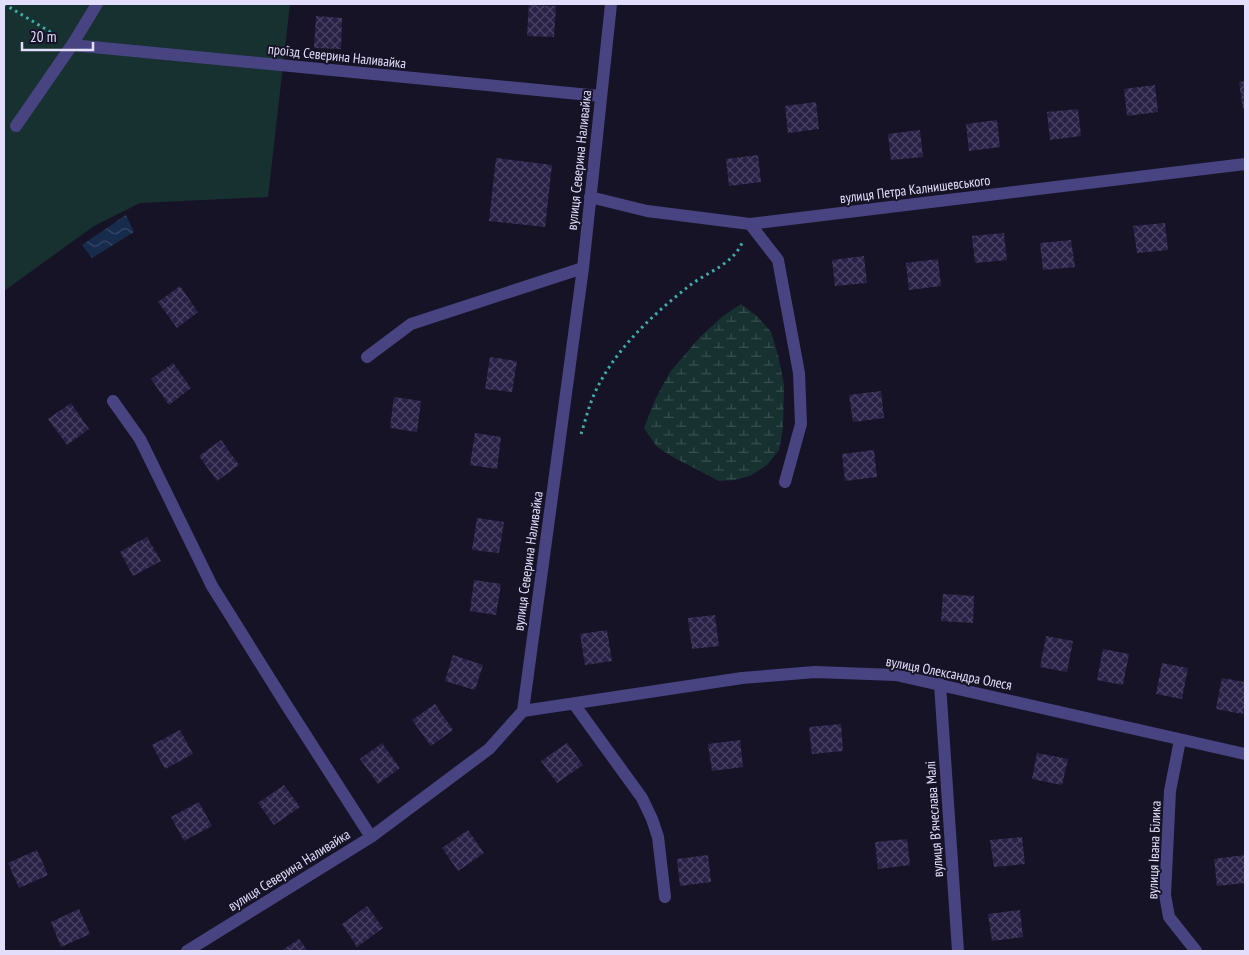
<svg xmlns="http://www.w3.org/2000/svg" width="1249" height="955" font-family="'PT Sans Narrow',sans-serif">
<defs>
<pattern id="wetland-marsh" width="20" height="14" patternUnits="userSpaceOnUse" patternTransform="scale(1.25)"><rect width="20" height="14" fill="#173131"/><path d="M1 5h8M5 5V1M11 12h8M15 12V8" fill="none" stroke="#384e50"/></pattern>
<pattern id="water-waves" width="16" height="10" patternUnits="userSpaceOnUse" patternTransform="scale(1.25)"><rect width="16" height="10" fill="#172b4c"/><path d="M0 5q4-4 8 0t8 0" fill="none" stroke="#384967"/></pattern>
<pattern id="building-cross-hatch" width="8" height="8" patternUnits="userSpaceOnUse" patternTransform="scale(1.25)"><rect width="8" height="8" fill="#2a2246"/><path d="M0 0l8 8M0 8l8-8" fill="none" stroke="#494262"/></pattern>
</defs>
<rect width="100%" height="100%" fill="#171327"/>
<path fill="#173131" d="M4,4H290L268,197L140,203L94,226L4,291Z"/>
<path fill="url(#wetland-marsh)" d="M741,304L758,317L771,332L778,355L784,385L783,428L779,450L767,465L750,476L735,480L719,481L673,457L657,447L644,428L655,400L670,372L700,337L723,316Z"/>
<path fill="url(#water-waves)" d="M126,215L134,232L92,258L82,245Z"/>
<path fill="url(#building-cross-hatch)" d="M529,5L556,6L554,37L527,36Z
M316,16L342,18L341,49L314,48Z
M1245,81V108L1243,109L1239,82Z
M1155,85L1158,112L1127,116L1124,89Z
M816,102L819,129L788,133L785,106Z
M1078,109L1081,136L1050,140L1047,112Z
M997,120L1000,147L969,151L966,124Z
M920,130L923,157L891,160L888,134Z
M758,155L761,182L729,186L726,159Z
M496,158L552,165L545,227L489,221Z
M1165,223L1168,250L1137,253L1133,226Z
M1004,233L1007,260L975,263L972,236Z
M1071,240L1075,267L1043,270L1040,243Z
M864,256L867,283L835,286L832,260Z
M938,259L941,286L909,290L906,263Z
M180,286L198,312L177,328L158,302Z
M490,357L517,361L512,392L485,389Z
M173,363L191,388L169,405L151,379Z
M881,391L884,418L853,422L849,395Z
M394,397L421,401L417,432L390,428Z
M71,403L89,429L67,445L48,419Z
M475,433L501,437L497,469L470,465Z
M221,440L239,465L217,481L199,456Z
M874,450L877,477L845,481L842,454Z
M477,518L504,522L499,553L472,550Z
M147,537L161,561L133,576L120,552Z
M474,580L501,584L496,615L470,611Z
M943,594L974,596L973,623L941,621Z
M715,615L719,646L692,649L688,618Z
M607,630L612,661L585,665L580,634Z
M1046,636L1073,641L1067,672L1040,667Z
M1103,649L1129,654L1123,685L1097,680Z
M453,655L483,665L475,690L445,681Z
M1162,663L1188,668L1182,699L1156,694Z
M1222,678L1245,682V700L1243,714L1216,709Z
M435,704L453,730L431,746L412,720Z
M841,724L843,751L812,754L809,727Z
M180,730L193,754L165,769L152,745Z
M740,740L743,767L712,771L708,744Z
M382,743L400,768L378,784L360,759Z
M567,743L583,765L557,783L541,761Z
M1037,753L1068,759L1062,785L1032,779Z
M284,785L300,807L274,825L258,803Z
M199,802L212,826L184,841L171,817Z
M468,830L484,853L458,871L442,848Z
M1022,837L1025,864L994,867L990,840Z
M907,839L910,865L878,869L875,842Z
M37,850L48,875L19,888L8,863Z
M708,855L711,882L680,886L677,859Z
M1245,855V883L1217,886L1214,859Z
M367,906L383,928L357,947L342,924Z
M79,909L90,934L61,947L51,922Z
M1020,910L1023,937L992,941L988,914Z
M299,939L308,951H281Z"/>
<g fill="none" stroke-linecap="round" stroke-linejoin="round">
<path stroke="#3faeaa" stroke-width="3" stroke-dasharray="2.5 4" stroke-linecap="butt" d="M4,4L57,36
M581,434C585,422 588,409 593,397C612,352 651,316 689,286C707,272 732,265 742,243"/>
<path stroke="#484481" stroke-width="12" d="M72,45L600,96
M16,126L72,45L97,4
M590,197L647,211L750,224L1245,164
M750,224L778,260L799,373L801,424L785,482
M367,357L411,324L583,268
M113,401L140,439L212,586L287,706L371,837
M940,684L958,951
M574,704L642,798L652,819L658,837L665,897
M523,711L742,678L815,672L896,675L1245,754
M1180,740L1170,791L1165,895L1169,917L1196,951
M187,951L371,837L489,749L523,711L583,268L611,4"/>
</g>
<g text-anchor="middle" dominant-baseline="central" stroke-width="4" stroke-linejoin="round" paint-order="stroke">
<g font-size="14" fill="#e2defb" stroke="#171327">
<text transform="translate(337 56) rotate(6)">проїзд Северина Наливайка</text>
<text transform="translate(579 160) rotate(-84)">вулиця Северина Наливайка</text>
<text transform="translate(915 189) rotate(-7)">вулиця Петра Калнишевського</text>
<text transform="translate(528 561) rotate(-82)">вулиця Северина Наливайка</text>
<text transform="translate(949 673) rotate(11)">вулиця Олександра Олеся</text>
<text transform="translate(934 819) rotate(-94)">вулиця Вʼячеслава Малі</text>
<text transform="translate(1154 850) rotate(-88)">вулиця Івана Білика</text>
<text transform="translate(289 870) rotate(-32)">вулиця Северина Наливайка</text>
</g>
</g>
<rect width="1249" height="955" fill="none" stroke="#e2defb" stroke-width="10"/>
<path d="M22 42v8h71v-8" fill="none" stroke="#e2defb" stroke-width="2.5"/>
<text x="30" y="42" font-size="15" fill="#e2defb" stroke="#171327" stroke-width="4" paint-order="stroke">20 m</text>
</svg>
